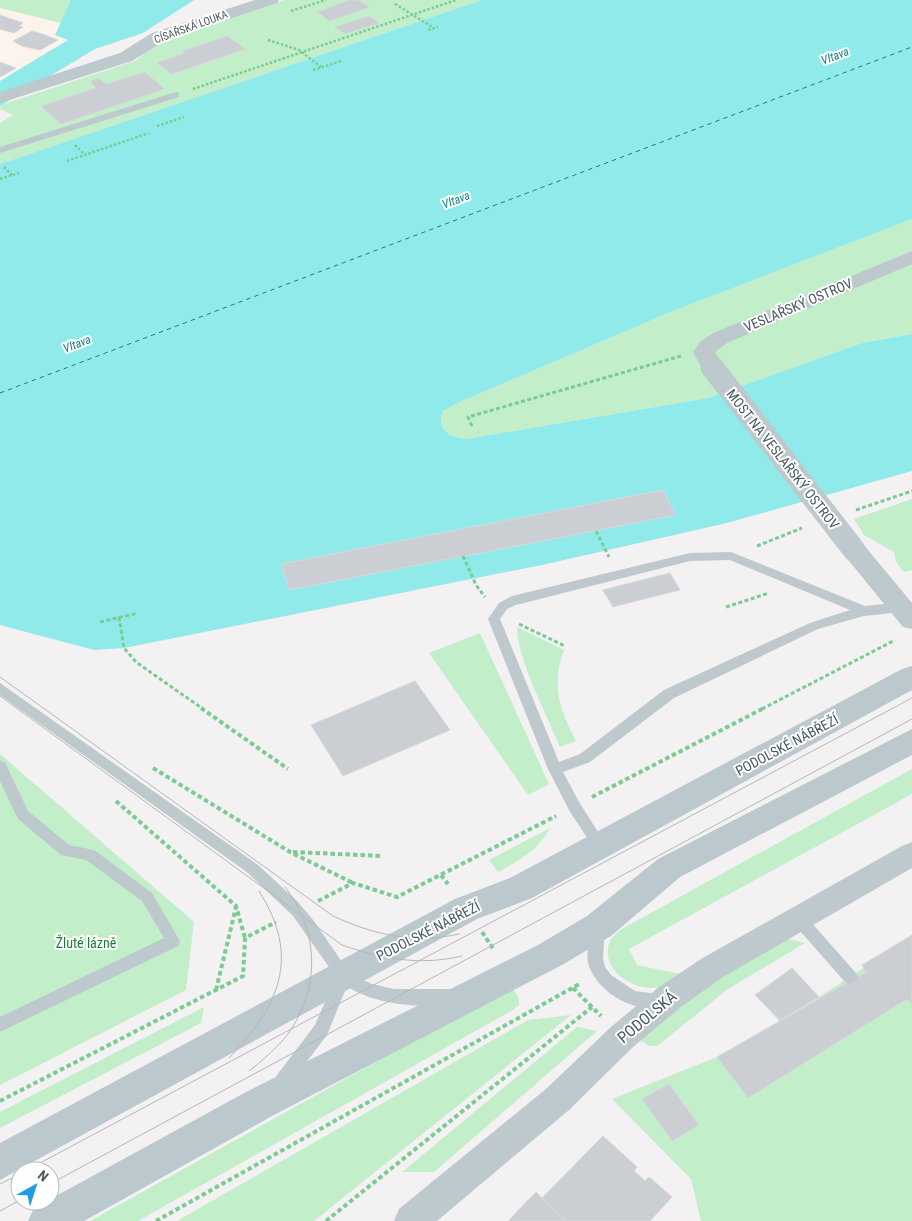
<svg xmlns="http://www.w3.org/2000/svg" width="912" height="1221" font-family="'Roboto Condensed',sans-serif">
<rect width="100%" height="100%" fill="#f3f1f2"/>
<path fill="#fcf4ec" d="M0,8L61,23L55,35L69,40L0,81Z"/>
<path fill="#c2eeca" d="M0,0H71L61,23L0,8Z
M284,0H482L0,164V123L13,115L0,109L1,105L135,61L163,39Z
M912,219V334L862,343L708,398L466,439C449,437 436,429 443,411L462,401L673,311Z
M912,499V570L904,572L896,562L894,552L864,535L854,519Z
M517,627L564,650C551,685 559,708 576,741L560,747C548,718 516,656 517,627Z
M480,633L549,784L528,795L429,653Z
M0,754L194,922L186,990L0,1085Z
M912,769V794L629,949L637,965L680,974C675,978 670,984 664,986C638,995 598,971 610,941C612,937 617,933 620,930Z
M550,828C538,850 520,860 498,872L489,860Z
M912,936V1221H701L691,1179L612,1099L717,1057L779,1021L755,995L792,968L819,997Z
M788,939L805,943L728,989L657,1046H649L640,1040C690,998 730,969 788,939Z
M511,987L519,998V1005L511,1011L138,1221H90Z
M204,1007L201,1023L0,1128V1112Z
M571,1015L314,1221H177L528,1020Z
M577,1027L597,1031L434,1172H402Z"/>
<path fill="#91eaea" d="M71,0H194L143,33L95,49L0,106V81L68,40L55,35Z
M482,0H912V219L673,311L462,401L443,411C436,429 449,437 466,439L708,398L862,343L912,334V471L727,523L542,565L124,648L94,650L0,625V164Z"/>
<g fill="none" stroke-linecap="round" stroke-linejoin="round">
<path stroke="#118383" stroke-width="1" stroke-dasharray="4.5 4" stroke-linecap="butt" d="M0,393L912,47"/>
</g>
<path fill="#cbcfd3" stroke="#d5d9dc" d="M349,0H358L370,7L330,21L317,12Z
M0,15L23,23L19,26L23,27L14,33L0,29Z
M369,16L379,23L345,34L335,27Z
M32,31L45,35L58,40L40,50L22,46L13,41Z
M227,36L246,49L172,74L157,63L185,53L182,51Z
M0,62L16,68L0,77Z
M145,72L165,89L61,124L41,106L96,88L91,82L94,79H100L106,84Z
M663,490L676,515L289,590L281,564Z
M670,573L680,590L613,607L603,590Z
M415,681L450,730L343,776L311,725Z
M912,935V1005L907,999L748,1098L717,1057L866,972L862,965Z
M792,968L819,997L780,1020L755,995Z
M669,1084L699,1125L672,1141L642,1099Z
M603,1136L637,1167L634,1171L645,1181L649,1177L672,1197L650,1221H566L542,1198Z
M536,1192L542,1198L566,1221H508Z"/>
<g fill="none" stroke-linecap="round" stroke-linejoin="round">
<path stroke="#7bcc93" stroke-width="2.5" stroke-dasharray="2.5 2" stroke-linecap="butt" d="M395,4L434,28
M291,11L326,0
M428,30L438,27
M268,40L299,50L321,67
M313,70L341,61
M193,89L456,0
M157,126L184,117
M75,145L85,155
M67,161L149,133
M4,167L12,175
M0,179L19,173"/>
<path stroke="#7bcc93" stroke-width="3" stroke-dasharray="4 2.5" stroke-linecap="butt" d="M472,426L468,417L681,356
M856,510L912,491
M596,531L609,557
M757,546L802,528
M463,556L476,585L485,597
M726,607L769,593
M119,617L124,648L136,662L203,709
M100,622L138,613
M519,624L565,646
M762,709L895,640"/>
<path stroke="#7bcc93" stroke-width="4" stroke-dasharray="4.5 3" stroke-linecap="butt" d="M201,708L288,769
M153,768L290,852L353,883
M592,797L764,708
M116,801L236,906L245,938
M293,852L382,856
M441,875L448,884
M318,901L353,883L397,897L556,816
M482,932L494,950
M573,988L601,1016
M216,990L236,907
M0,1101L243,976L245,938L276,922
M156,1221L581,983
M326,1221L592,1007"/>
<path fill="#bdc9cd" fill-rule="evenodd" d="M176,92L179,93V97L0,153V147Z
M731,552L865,606L901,602L907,607L901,612L864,616L818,629L674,698L590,762L563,772L579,802L607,846L605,850L600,852L595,850L569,810L548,769L488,619L499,603L512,596L690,553ZM730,560L850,610L810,623L664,690L580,754L559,762L500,619L507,609L516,605L690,561Z
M0,683L258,865L297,901L314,921L344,965L361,979L372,984L394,989H449L454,991L457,996L454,1001C426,1011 372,1004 347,986L327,1035L289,1085L283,1087L277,1085L275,1080L277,1075L315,1025L336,977L293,916L248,873L0,695Z
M0,761L5,762L28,811L69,845L94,850L152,893L180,941L178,946L0,1032V1017L164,938L142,901L86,860L61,855L18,819L0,781Z
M798,912L803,913L855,972L858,977L855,982L850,984L845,982L793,923L791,918L793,913Z
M598,922L603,923L605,928L603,959L605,967L611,975L635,991L665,995L668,1000L665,1005C636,1016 596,992 588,963C586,952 589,939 591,928L593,923Z"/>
<path fill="#bdc9cd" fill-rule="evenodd" d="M255,0H279L277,3L164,41L132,61L0,103V92L120,53L152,33Z
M912,251V264L727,343L715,352L723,367L720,372L712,374L704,372L693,352L700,342L713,333Z
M854,541L863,544L912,603V629L903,627L845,556L842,550L845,544Z
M912,842V868L723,977L681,1007L633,1047L569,1110L437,1221H394L399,1209L547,1088L611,1027L659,987L701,959L902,846Z"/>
<path fill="#bbc9cf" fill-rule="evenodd" d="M912,666V690L532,898L477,919L0,1180V1143L455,899L510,878L902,669Z
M912,729V755L680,877L611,936L562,965L272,1116L84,1221H28L34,1208L246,1092L538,945L587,916L658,859Z"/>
<path stroke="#b3b8bb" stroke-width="1" d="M0,677L333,916C374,935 414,944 459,934
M0,696L342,945C382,959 420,966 462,956
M229,1058C280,1005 301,957 259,891
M249,1071C263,1060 277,1048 288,1034C321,987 319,931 285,887
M25,1171L912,698
M0,1184L20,1174
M50,1184L912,719
M0,1211L20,1200"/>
<path stroke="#bdc9cd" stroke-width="23" d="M712,367L854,550"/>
</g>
<g text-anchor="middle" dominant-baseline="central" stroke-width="4" stroke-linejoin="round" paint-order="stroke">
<g font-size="11" fill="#49595e" stroke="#fff">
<text transform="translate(191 27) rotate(-20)">CÍSAŘSKÁ LOUKA</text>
</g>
<g font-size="12" font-style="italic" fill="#118383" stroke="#fff">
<text transform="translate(835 56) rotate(-21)">Vltava</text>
<text transform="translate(456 200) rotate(-21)">Vltava</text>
<text transform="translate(77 344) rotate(-21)">Vltava</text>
</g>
<g font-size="14" fill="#49595e" stroke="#fff">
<text transform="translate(798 305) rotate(-23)">VESLAŘSKÝ OSTROV</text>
<text transform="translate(783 459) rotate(52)">MOST NA VESLAŘSKÝ OSTROV</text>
<text transform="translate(787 745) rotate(-28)">PODOLSKÉ NÁBŘEŽÍ</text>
<text transform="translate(428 931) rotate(-27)">PODOLSKÉ NÁBŘEŽÍ</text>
</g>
<g font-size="14" fill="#1b7f38" stroke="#fff">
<text x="86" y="943">Žluté lázně</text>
</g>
<g font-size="16" fill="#49595e" stroke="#fff">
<text transform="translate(647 1017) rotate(-40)">PODOLSKÁ</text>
</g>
</g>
<g transform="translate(35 1186) rotate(39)"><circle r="24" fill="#ffffff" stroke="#b6bdbf"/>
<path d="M0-4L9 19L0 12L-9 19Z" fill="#1f9bdf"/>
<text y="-8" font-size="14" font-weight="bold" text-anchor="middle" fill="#49595e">N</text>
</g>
</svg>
